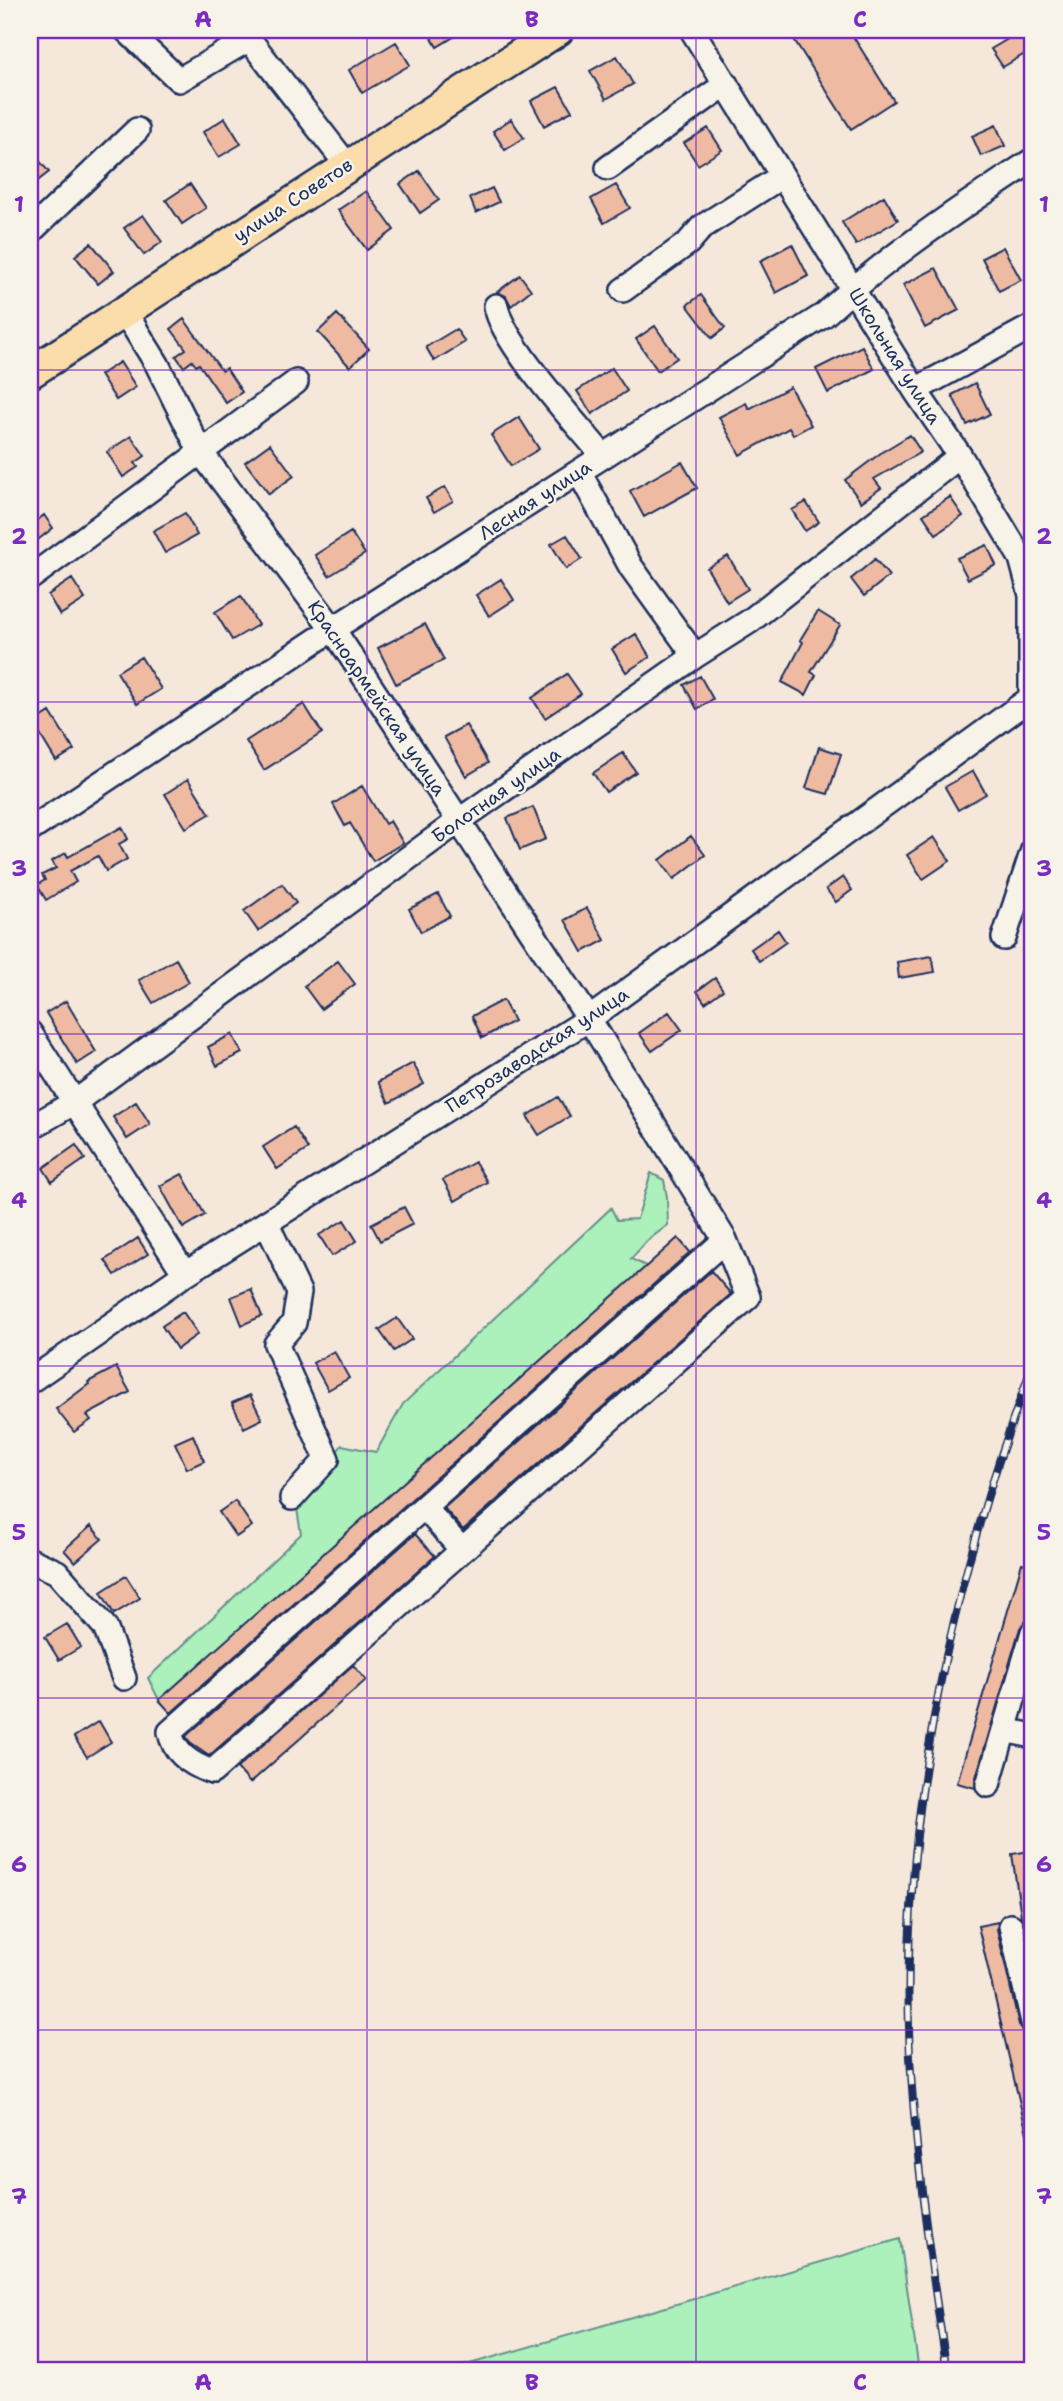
<svg xmlns="http://www.w3.org/2000/svg" width="1063" height="2401" font-family="'Shantell Sans',sans-serif">
<rect width="100%" height="100%" fill="#f5e8da"/>
<filter id="ink" filterUnits="userSpaceOnUse"><feTurbulence type="fractalNoise" baseFrequency=".0143" numOctaves="2"/><feDisplacementMap in="SourceGraphic" scale="14" xChannelSelector="R" yChannelSelector="G"/><feConvolveMatrix kernelMatrix="1 2 1 2 8 2 1 2 1" color-interpolation-filters="sRGB"/></filter>
<g filter="url(#ink)">
<path fill="#acf0bb" stroke="#64908c" stroke-width="2" d="M651,1173L664,1180L667,1197L668,1225L647,1241L631,1259L648,1267L159,1700L148,1678L301,1534L297,1509L316,1478L342,1445L376,1452L403,1404L611,1208L617,1220L637,1219Z
M900,2239L919,2371H451L463,2366Z"/>
<path fill="#efbaa2" stroke="#1b2f5e" stroke-width="2" d="M427,30H465L437,47Z
M788,30H849L894,101L851,129Z
M1023,30H1026L1033,41V49L1003,67L991,49Z
M396,42L410,65L362,93L349,70Z
M617,56L633,84L606,99L590,71Z
M558,87L572,111L544,126L531,101Z
M225,118L241,144L219,157L203,132Z
M511,119L524,138L505,150L493,131Z
M996,125L1005,146L981,156L972,136Z
M708,128L722,150L698,165L684,143Z
M30,150L49,172L30,187Z
M419,171L439,200L420,213L400,184Z
M190,184L206,208L182,224L166,200Z
M616,185L630,208L604,223L591,199Z
M492,188L499,202L476,213L470,198Z
M366,191L394,230L367,250L338,210Z
M884,196L898,220L856,245L842,222Z
M143,215L162,242L144,255L124,228Z
M91,243L114,271L98,284L75,256Z
M792,244L808,276L776,293L760,261Z
M1003,247L1021,280L999,291L982,258Z
M936,268L959,310L925,328L903,285Z
M520,275L531,290L511,306L506,296L497,292Z
M701,295L725,328L712,338L687,305Z
M337,314L369,349L350,367L318,332Z
M184,319L222,371L226,368L242,392L226,403L199,364L196,366L192,361L184,367L176,356L186,349L171,329Z
M655,326L677,358L658,371L636,339Z
M456,329L465,342L434,361L426,347Z
M862,346L874,369L828,393L816,369Z
M120,362L136,387L116,400L100,375Z
M612,368L627,391L592,414L577,391Z
M975,383L990,414L967,425L952,395Z
M790,387L811,425L793,435L789,428L740,455L719,417L746,403L749,409Z
M519,417L539,449L511,466L491,435Z
M910,435L921,452L874,479L881,488L861,502L845,480L882,452Z
M131,436L145,456L135,463L138,467L123,477L107,452Z
M270,444L294,476L269,494L245,462Z
M682,462L697,488L644,517L630,491Z
M445,487L453,501L434,512L426,498Z
M950,497L963,516L936,534L923,515Z
M806,502L819,522L805,531L792,510Z
M185,513L197,535L165,553L153,531Z
M44,515L53,528L30,546V526Z
M351,532L365,554L329,576L315,555Z
M567,535L582,559L566,569L551,544Z
M987,545L996,565L968,579L957,558Z
M728,556L748,589L727,602L707,568Z
M875,559L889,576L864,596L851,579Z
M72,579L85,599L60,615L48,595Z
M501,579L514,600L489,616L476,595Z
M241,596L258,625L232,640L215,612Z
M818,611L840,625L811,672L816,675L806,695L782,682L803,642L800,640Z
M425,624L444,660L396,684L378,648Z
M636,634L650,657L626,672L612,649Z
M141,657L161,689L137,704L117,672Z
M567,674L581,694L545,718L532,698Z
M700,676L713,699L697,709L684,685Z
M304,704L322,733L264,770L246,741Z
M50,712L74,750L56,761L33,723Z
M466,725L488,763L466,776L444,737Z
M819,747L841,754L828,794L806,788Z
M623,753L636,772L606,792L593,773Z
M973,771L986,794L958,810L945,787Z
M188,779L210,814L186,828L165,794Z
M362,786L385,824L390,821L403,843L373,861L350,823L345,826L333,804Z
M533,807L546,839L520,850L507,818Z
M122,827L128,839L119,844L127,859L106,871L98,856L70,871L76,882L46,900L37,885L45,880L42,875L56,868L52,861L66,853L68,857Z
M691,836L705,855L674,879L660,860Z
M934,837L950,861L923,879L907,855Z
M843,877L852,890L836,902L826,889Z
M282,884L296,903L258,931L244,911Z
M438,894L450,916L421,932L409,909Z
M587,908L605,940L583,952L565,920Z
M778,930L786,942L759,961L751,949Z
M932,956L935,972L899,978L897,962Z
M176,959L189,982L153,1003L139,980Z
M338,961L355,984L321,1009L304,986Z
M715,978L723,990L705,1003L697,991Z
M503,1000L514,1021L482,1038L472,1016Z
M66,1001L96,1052L77,1064L46,1013Z
M669,1012L682,1030L652,1051L639,1033Z
M232,1034L242,1053L217,1066L208,1047Z
M413,1063L424,1084L389,1103L378,1082Z
M558,1097L570,1116L539,1135L527,1116Z
M136,1102L150,1124L127,1139L113,1117Z
M294,1127L308,1149L277,1169L263,1147Z
M76,1145L85,1159L52,1182L43,1168Z
M475,1162L487,1182L455,1201L443,1180Z
M182,1174L205,1215L183,1228L160,1186Z
M404,1207L413,1224L380,1241L371,1224Z
M344,1220L357,1241L332,1256L319,1235Z
M138,1238L148,1254L115,1275L105,1260Z
M678,1238L690,1252L171,1713L159,1700Z
M711,1271L731,1294L463,1530L444,1508Z
M251,1289L262,1316L242,1325L231,1297Z
M183,1312L198,1334L177,1349L162,1326Z
M397,1318L412,1339L394,1351L379,1330Z
M334,1351L349,1378L328,1390L313,1363Z
M116,1367L130,1392L87,1415L91,1420L74,1432L56,1409L89,1384L88,1382Z
M250,1395L262,1419L244,1428L232,1403Z
M193,1435L204,1461L187,1469L175,1443Z
M235,1501L252,1526L236,1537L219,1512Z
M91,1526L102,1539L75,1562L64,1550Z
M415,1534L435,1556L209,1756L190,1743L186,1736Z
M1022,1563L1033,1566V1603L1028,1619L1020,1628L975,1781V1788L957,1783Z
M126,1576L140,1598L114,1614L101,1592Z
M67,1624L81,1647L59,1660L45,1637Z
M353,1665L366,1680L250,1783L237,1768Z
M99,1721L111,1742L87,1757L74,1737Z
M1030,1851L1033,1870V1935L1028,1936L1021,1916L1012,1854Z
M998,1922L997,1929L1019,2025L1024,2032L1033,2073V2138H1028L978,1926Z"/>
<g fill="none" stroke-linecap="round" stroke-linejoin="round">
<g stroke="#1b2f5e" stroke-width="28">
<path id="minor" d="M126,30L179,80L249,39L347,165
M692,30L915,390L960,456L1021,558L1031,595V698L1033,702
M608,168L726,84
M30,232L137,130
M623,290L688,243L702,227L782,176
M496,306C502,343 576,423 603,456
M124,311L157,364L200,451L333,629L589,1019L725,1240L748,1297L212,1772C192,1765 174,1754 170,1732L725,1240
M915,390L1033,326
M579,472L631,567L695,656
M30,578L296,382
M30,830L333,629L824,315C888,256 960,208 1033,160
M1004,938L1033,850
M30,1033L185,1274
M30,1128L75,1102L460,820L695,656L750,621L960,456
M267,1224L299,1292L294,1323L276,1344L327,1459L292,1498
M30,1381L185,1274L589,1019L1031,698
M424,1507L462,1550
M30,1560L57,1572L105,1627L124,1678
M1004,1730L1033,1632
M988,1785L1004,1730L1033,1736
M1011,1926L1017,1952
M1033,1949L1017,1952L1033,2022"/>
</g>
<g stroke="#1b2f5e" stroke-width="35">
<path id="major" d="M30,373L558,30"/>
</g>
<use href="#minor" stroke="#f7f3e8" stroke-width="23"/>
<use href="#major" stroke="#faddab" stroke-width="30"/>
<g stroke="#1b2f5e" stroke-width="8">
<path id="rail" d="M947,2371C931,2267 916,2162 910,2057C899,1820 950,1585 1033,1364"/>
</g>
<use href="#rail" stroke="#f7f3e8" stroke-width="5" stroke-dasharray="16" stroke-linecap="butt"/>
</g>
</g>
<path fill="none" stroke="#7b2cbf" stroke-width="2" stroke-opacity="0.55" d="M367,30V2371M696,30V2371M30,370H1033M30,702H1033M30,1034H1033M30,1366H1033M30,1698H1033M30,2030H1033"/>
<g text-anchor="middle" dominant-baseline="central" stroke-width="5" stroke-linejoin="round" paint-order="stroke">
<g font-size="19" fill="#1b2f5e" stroke="#f7f3e8">
<text transform="translate(293 200) rotate(-33)">улица Советов</text>
<text transform="translate(895 356) rotate(58)">Школьная улица</text>
<text transform="translate(535 500) rotate(-33)">Лесная улица</text>
<text transform="translate(377 698) rotate(56)">Красноармейская улица</text>
<text transform="translate(496 795) rotate(-35)">Болотная улица</text>
<text transform="translate(537 1050) rotate(-33)">Петрозаводская улица</text>
</g>
</g>
<rect width="1063" height="2401" fill="none" stroke="#f7f3e8" stroke-width="77"/>
<rect x="38" y="38" width="986" height="2324" fill="none" stroke="#7b2cbf" stroke-width="2.5"/>
<g font-size="23" text-anchor="middle" font-weight="bold" fill="#7b2cbf">
<text x="203" y="27">A</text>
<text x="532" y="27">B</text>
<text x="860" y="27">C</text>
<text x="19" y="212">1</text>
<text x="1044" y="212">1</text>
<text x="19" y="544">2</text>
<text x="1044" y="544">2</text>
<text x="19" y="876">3</text>
<text x="1044" y="876">3</text>
<text x="19" y="1208">4</text>
<text x="1044" y="1208">4</text>
<text x="19" y="1540">5</text>
<text x="1044" y="1540">5</text>
<text x="19" y="1872">6</text>
<text x="1044" y="1872">6</text>
<text x="19" y="2204">7</text>
<text x="1044" y="2204">7</text>
<text x="203" y="2390">A</text>
<text x="532" y="2390">B</text>
<text x="860" y="2390">C</text>
</g>
</svg>
